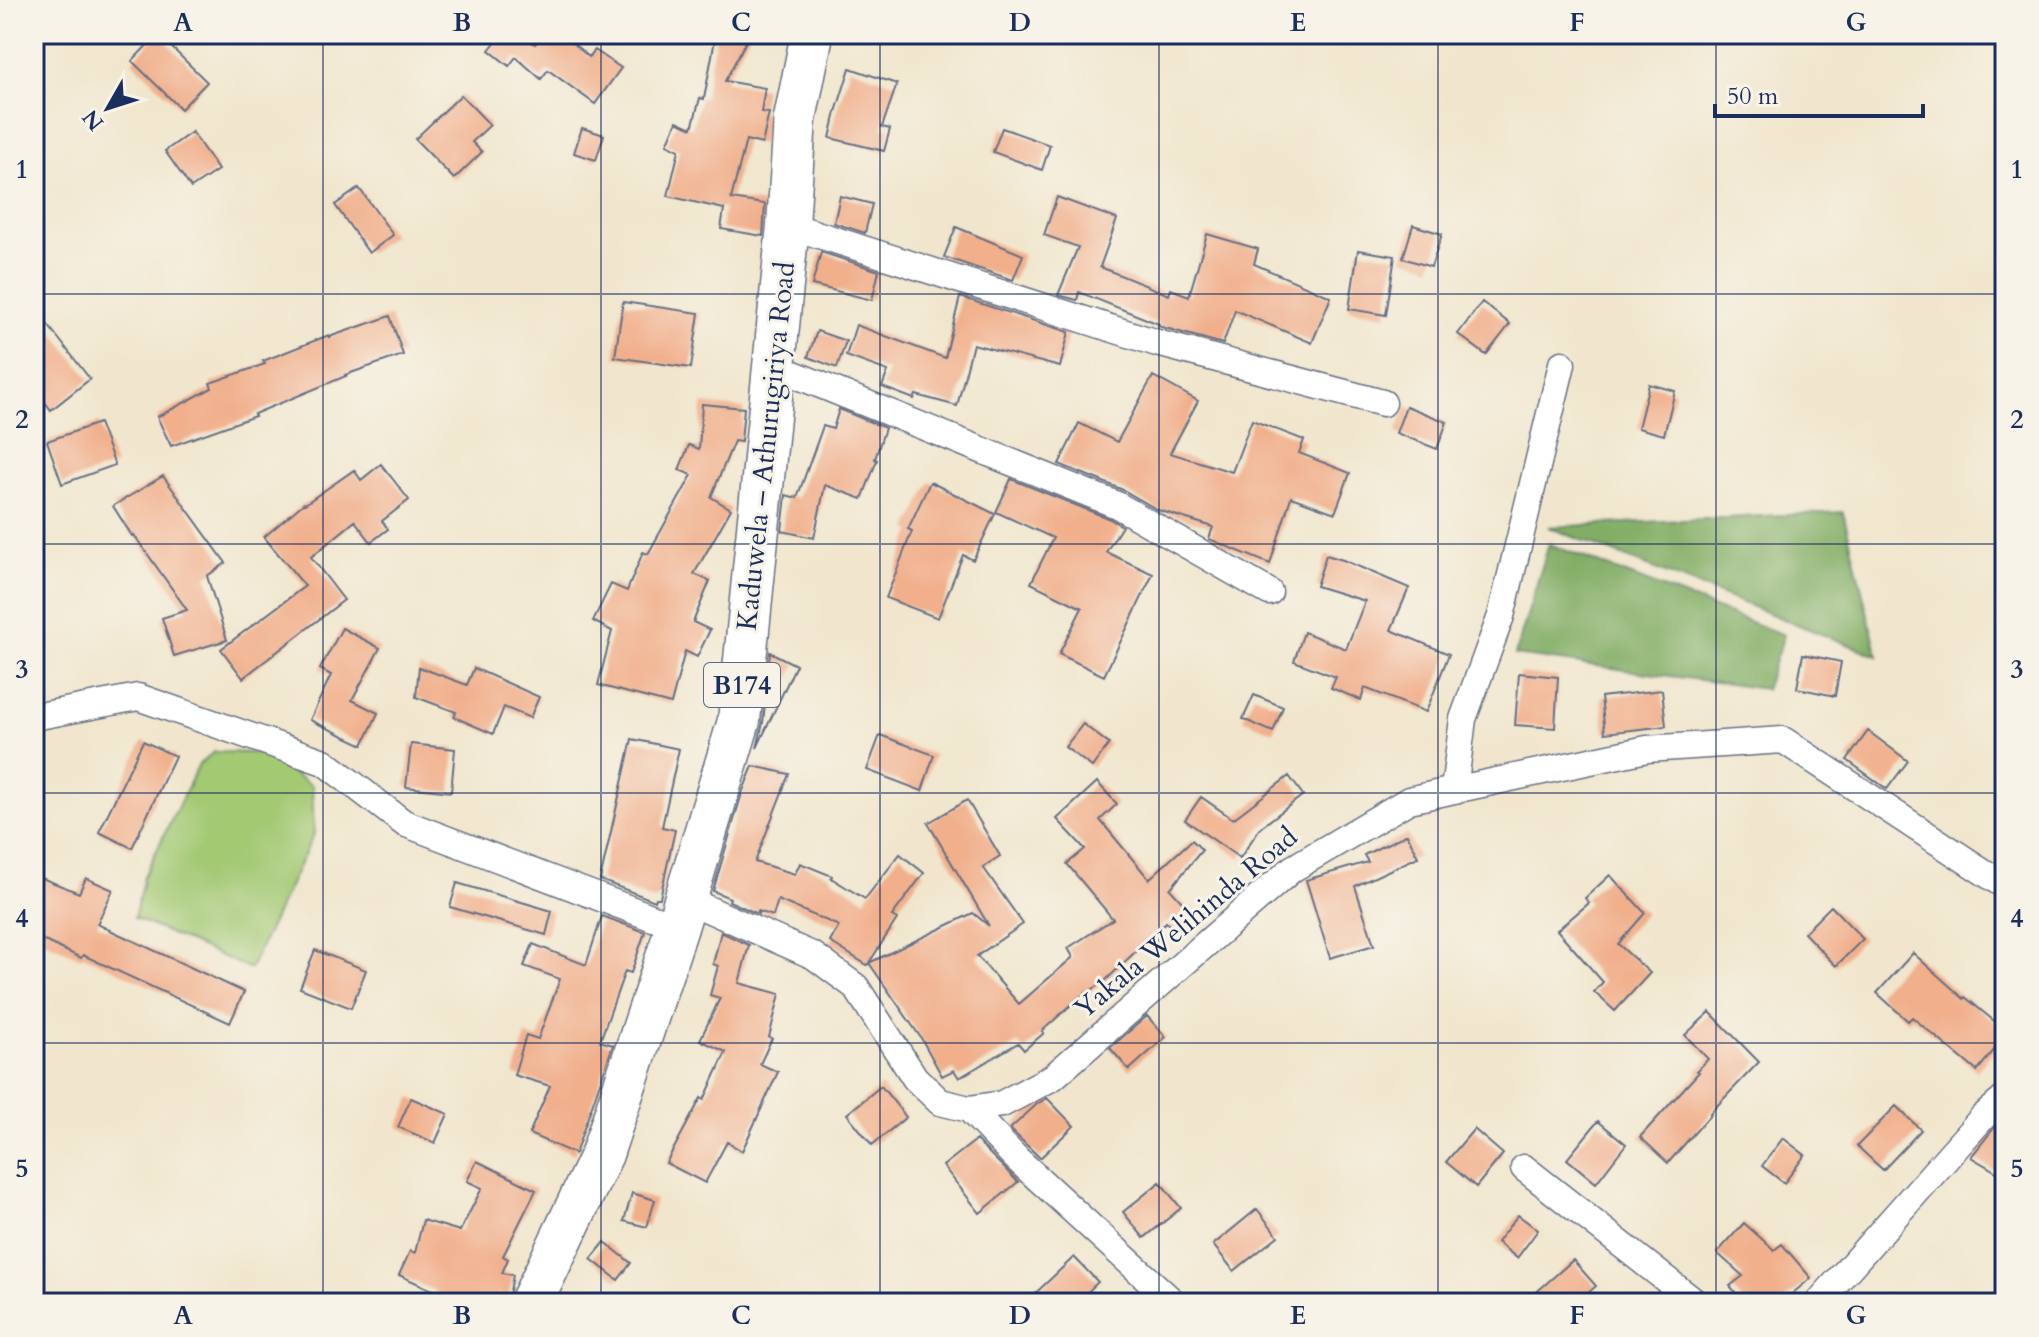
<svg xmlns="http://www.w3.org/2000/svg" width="2039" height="1337" font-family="Cardo,serif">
<rect width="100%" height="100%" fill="#f7f3e8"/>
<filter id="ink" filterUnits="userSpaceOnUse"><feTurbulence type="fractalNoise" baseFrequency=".0125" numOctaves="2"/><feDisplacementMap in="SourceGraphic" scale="16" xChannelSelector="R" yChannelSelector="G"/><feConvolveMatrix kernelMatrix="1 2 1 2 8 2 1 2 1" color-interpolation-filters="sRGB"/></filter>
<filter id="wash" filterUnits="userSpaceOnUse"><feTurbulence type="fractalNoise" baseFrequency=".006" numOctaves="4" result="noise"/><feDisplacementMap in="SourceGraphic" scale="32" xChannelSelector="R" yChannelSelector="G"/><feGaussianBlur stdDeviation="1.8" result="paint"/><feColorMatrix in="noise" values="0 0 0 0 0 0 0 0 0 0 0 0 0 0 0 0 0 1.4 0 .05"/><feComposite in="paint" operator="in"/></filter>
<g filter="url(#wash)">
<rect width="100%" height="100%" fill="#f1e6cd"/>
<path fill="#a3c973" stroke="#5f7c68" stroke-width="2" d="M214,752L263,753L312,786L314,834L250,969L134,918L144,876L199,764Z"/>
<path fill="#82ad65" stroke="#4e6e62" stroke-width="2" d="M1843,512L1878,656L1548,527Z
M1549,544L1784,635L1765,689L1515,655Z"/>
<g id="blocks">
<path fill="#f1af8b" d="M158,34L207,82L181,109L132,61Z
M490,34H535L530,40L535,44L543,34H562L589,57L595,50L621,68L595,104L548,70L541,79L516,57L509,66L489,50L497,40Z
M716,34H750L725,81L765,88L761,112L769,113L762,144L746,140L731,199L765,204L763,236L721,229L724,209L668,196L679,150L667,144L677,121L692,128L700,98L704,99Z
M850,68L897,84L882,127L890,129L884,151L830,138L836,112Z
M461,95L490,125L472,142L482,152L454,179L415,139Z
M582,128L604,135L596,160L574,153Z
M1002,128L1050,145L1042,170L993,152Z
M192,132L218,170L191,188L165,151Z
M359,188L393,235L369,253L335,205Z
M840,196L872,204L865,233L834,223Z
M1057,197L1117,219L1100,267L1169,295L1171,289L1189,296L1207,234L1258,249L1254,264L1331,297L1312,343L1235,310L1223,344L1158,326L1159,324L1079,292L1077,300L1058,295L1078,247L1044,235Z
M1413,225L1442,234L1431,267L1403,258Z
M956,227L1023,255L1013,280L944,257Z
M1358,250L1395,256L1386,315L1349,309Z
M821,252L879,271L872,300L812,285Z
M960,297L1069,332L1060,367L973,344L957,406L916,395L914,399L882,387L888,371L846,356L856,325L945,358Z
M623,302L699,313L691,368L615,357Z
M1482,302L1510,324L1486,355L1458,334Z
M34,307L90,379L51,410L34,388Z
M390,316L403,355L345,375L346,376L254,414L255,416L171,446L157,417L212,388L210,383L265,364L263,361L329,335V337Z
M817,331L846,341L837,368L808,357Z
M1153,376L1198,401L1170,453L1232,472L1252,420L1304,440L1299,453L1350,473L1335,513L1291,497L1270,564L1209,539L1213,527L1158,510L1123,490L1059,464L1079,423L1117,442Z
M1649,384L1675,391L1664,435L1638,428Z
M702,404L744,408L741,442L734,441L711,497L731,509L694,574L710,581L693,622L710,630L697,657L685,651L671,704L598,685L612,631L593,621L611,584L627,591L643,552L648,554L692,475L679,470L689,445L699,449Z
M1406,406L1447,422L1437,449L1396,433Z
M839,409L885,428L875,459L877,460L862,499L825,485L814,538L782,531L786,495L797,498L823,426L833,429Z
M99,423L115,465L62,484L47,441Z
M381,464L409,500L382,521L388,529L371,542L355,521L311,557L344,600L243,678L221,649L305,586L264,537L304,503L305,504L354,470L361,480Z
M163,476L226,563L207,576L227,640L174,656L162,618L187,610L134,535L132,536L113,506Z
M1011,479L1110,519L1122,526L1106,552L1153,574L1104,676L1059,654L1082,608L1031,583L1053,538L996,512Z
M930,482L995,514L973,560L963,555L938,618L886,598L912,531L908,529Z
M1326,555L1343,560L1409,588L1391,630L1449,654L1426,712L1365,688L1361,700L1331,688L1336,677L1294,661L1304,632L1346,649L1365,601L1316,586Z
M342,628L380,648L352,700L378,713L363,745L310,720L331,675L320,669Z
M770,652L796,665L757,748L763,723Z
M1803,654L1841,662L1835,696L1797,688Z
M419,667L467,685L474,668L539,697L530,718L504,707L493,734L454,717L456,712L416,697Z
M1519,673L1558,677L1555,728L1515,725Z
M1662,690L1666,726L1605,733L1601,697Z
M1254,695L1283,707L1273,732L1243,719Z
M1083,724L1109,744L1092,767L1065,747Z
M1868,731L1908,761L1887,789L1847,760Z
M880,735L934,755L922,791L867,770Z
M632,739L679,749L662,827L675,830L660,898H656L655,901L600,880Z
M143,741L175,756L132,848L99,832Z
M411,744L455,749L451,792L406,787Z
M753,766L789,774L755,862L795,874L800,863L832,876L831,878L865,899L900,854L924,873L892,916L897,919L869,963L973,913L989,926L928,823L967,800L1000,856L983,867L1023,924L977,956L1019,1004L1073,957L1068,948L1113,919L1067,864L1085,849L1057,819L1097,782L1117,804L1100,820L1149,879L1192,840L1202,850L1170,889L1192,913L1174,930L1166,922L1103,983L1081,996L1042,1031L1044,1033L1024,1050L1018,1043L959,1078L954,1070L942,1076L921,1038L869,963L867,965L830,942L839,926L778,900L773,916L758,911V914L729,901L730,898L713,891L742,793Z
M1289,776L1303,795L1260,828L1240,858L1185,820L1201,797L1233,819Z
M1407,834L1418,857L1355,886L1374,945L1330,958L1306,880L1368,862L1364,855Z
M34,875L79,893L86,878L113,890L97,924L244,992L230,1023L83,955L81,958L34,936Z
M1610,875L1645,913L1618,944L1650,973L1615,1011L1594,992L1603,982L1557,930L1589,903L1585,898Z
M457,883L552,911L546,935L450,907Z
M1831,906L1863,939L1836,966L1804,933Z
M602,916L645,932L631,973L625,971L600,1041L613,1045L575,1154L529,1134L550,1086L514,1075L526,1035L538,1039L560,979L524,966L533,944L586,965Z
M721,932L749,945L739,983L780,994L769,1037L772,1038L760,1064L778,1072L742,1151L727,1142L705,1183L666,1163L701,1098L704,1100L726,1052L700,1040L720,998L710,995L718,966L713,964Z
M315,950L366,970L351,1008L300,988Z
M1913,953L1964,999L1965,997L2005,1030V1037L1977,1071L1912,1017L1908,1021L1877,993Z
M1710,1012L1759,1062L1710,1113L1711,1114L1668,1163L1640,1137L1699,1072L1697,1071L1708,1059L1685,1035Z
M1147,1016L1166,1037L1129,1070L1110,1048Z
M881,1086L906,1117L872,1145L847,1114Z
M411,1098L448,1114L435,1143L398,1127Z
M1047,1098L1074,1126L1040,1158L1010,1129L1037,1104Z
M1896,1106L1921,1130L1883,1170L1857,1146Z
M2005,1119V1177L1971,1157L1994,1128Z
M1598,1121L1626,1144L1596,1183L1567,1159Z
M1474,1129L1503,1154L1476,1187L1446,1162Z
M1783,1138L1805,1155L1784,1183L1762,1166Z
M976,1140L1018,1182L980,1213L943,1166Z
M477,1161L536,1190L503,1256L508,1259L502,1273L513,1275L509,1296L497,1294L494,1303H433L437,1292L399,1275L410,1251L415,1253L423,1220L460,1231L482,1188L467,1181Z
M1160,1182L1181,1208L1144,1238L1123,1212Z
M632,1193L655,1200L647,1227L624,1221Z
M1257,1209L1278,1236L1234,1271L1213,1245Z
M1518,1215L1538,1230L1517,1258L1497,1242Z
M1744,1223L1774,1250L1782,1244L1811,1278L1781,1303H1744L1730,1286L1743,1276L1717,1253Z
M605,1242L631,1263L618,1280L591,1259Z
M1074,1257L1098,1282L1076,1303H1025Z
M1573,1260L1596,1286L1577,1303H1524Z"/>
</g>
</g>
<g filter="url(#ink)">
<use href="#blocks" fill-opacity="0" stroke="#666f85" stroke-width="2"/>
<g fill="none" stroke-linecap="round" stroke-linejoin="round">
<g stroke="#666f85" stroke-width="29">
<path id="minor" d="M788,225L1157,343L1383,403
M774,366L1117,505L1269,592
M34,717L138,697L324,762L404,823L677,927
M1454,790L1463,719L1501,616L1562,364
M685,899L814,956L856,987L915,1078L940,1102L969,1109L1002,1104L1053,1077L1292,869L1409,800L1454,790L1647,749L1783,740L2005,886
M969,1109L1018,1160L1174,1303
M1524,1168L1696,1303
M1818,1303L1983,1117L2005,1098"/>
</g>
<g stroke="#666f85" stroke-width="45">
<path id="primary" d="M531,1303L602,1154L677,927L739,721L788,225L795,119L812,34"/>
</g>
<use href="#minor" stroke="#fff" stroke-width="26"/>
<use href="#primary" stroke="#fff" stroke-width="42"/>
</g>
</g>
<path fill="none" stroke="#1b2f5e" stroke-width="2" stroke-opacity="0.55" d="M323,34V1303M601,34V1303M880,34V1303M1159,34V1303M1438,34V1303M1716,34V1303M34,294H2005M34,544H2005M34,793H2005M34,1043H2005"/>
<g text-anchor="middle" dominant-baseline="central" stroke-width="6" stroke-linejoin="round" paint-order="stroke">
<rect fill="#f7f3e8" stroke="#5d6a87" stroke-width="2" x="704" y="663" width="76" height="44" rx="6"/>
<g font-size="26" font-weight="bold" fill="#1b2f5e">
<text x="742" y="685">B174</text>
</g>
<g font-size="28" fill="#1b2f5e" stroke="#f7f3e8">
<text transform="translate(766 446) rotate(-84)">Kaduwela – Athurugiriya Road</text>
<text transform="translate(1186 923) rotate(-40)">Yakala Welihinda Road</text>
</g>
</g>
<rect width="2039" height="1337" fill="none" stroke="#f7f3e8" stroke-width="88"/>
<g transform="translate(108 108) rotate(231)" stroke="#f7f3e8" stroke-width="6" paint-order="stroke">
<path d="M0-6L14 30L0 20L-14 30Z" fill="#1b2f5e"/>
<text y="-12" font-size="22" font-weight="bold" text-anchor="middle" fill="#1b2f5e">N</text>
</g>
<path d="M1715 104v12h208v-12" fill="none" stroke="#1b2f5e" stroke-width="4"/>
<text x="1727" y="104" font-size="24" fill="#1b2f5e" stroke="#f7f3e8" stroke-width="6" paint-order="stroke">50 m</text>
<rect x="44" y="44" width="1951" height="1249" fill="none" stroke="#1b2f5e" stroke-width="3"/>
<g font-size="26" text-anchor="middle" font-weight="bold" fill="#1b2f5e">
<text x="183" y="31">A</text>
<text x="462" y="31">B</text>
<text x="741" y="31">C</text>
<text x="1020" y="31">D</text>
<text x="1298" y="31">E</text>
<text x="1577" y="31">F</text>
<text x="1856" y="31">G</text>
<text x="22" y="178">1</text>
<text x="2017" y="178">1</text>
<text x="22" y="428">2</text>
<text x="2017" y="428">2</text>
<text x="22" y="678">3</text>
<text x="2017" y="678">3</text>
<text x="22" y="927">4</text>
<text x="2017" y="927">4</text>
<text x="22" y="1177">5</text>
<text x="2017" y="1177">5</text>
<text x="183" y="1324">A</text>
<text x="462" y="1324">B</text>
<text x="741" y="1324">C</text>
<text x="1020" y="1324">D</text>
<text x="1298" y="1324">E</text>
<text x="1577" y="1324">F</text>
<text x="1856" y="1324">G</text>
</g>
</svg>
